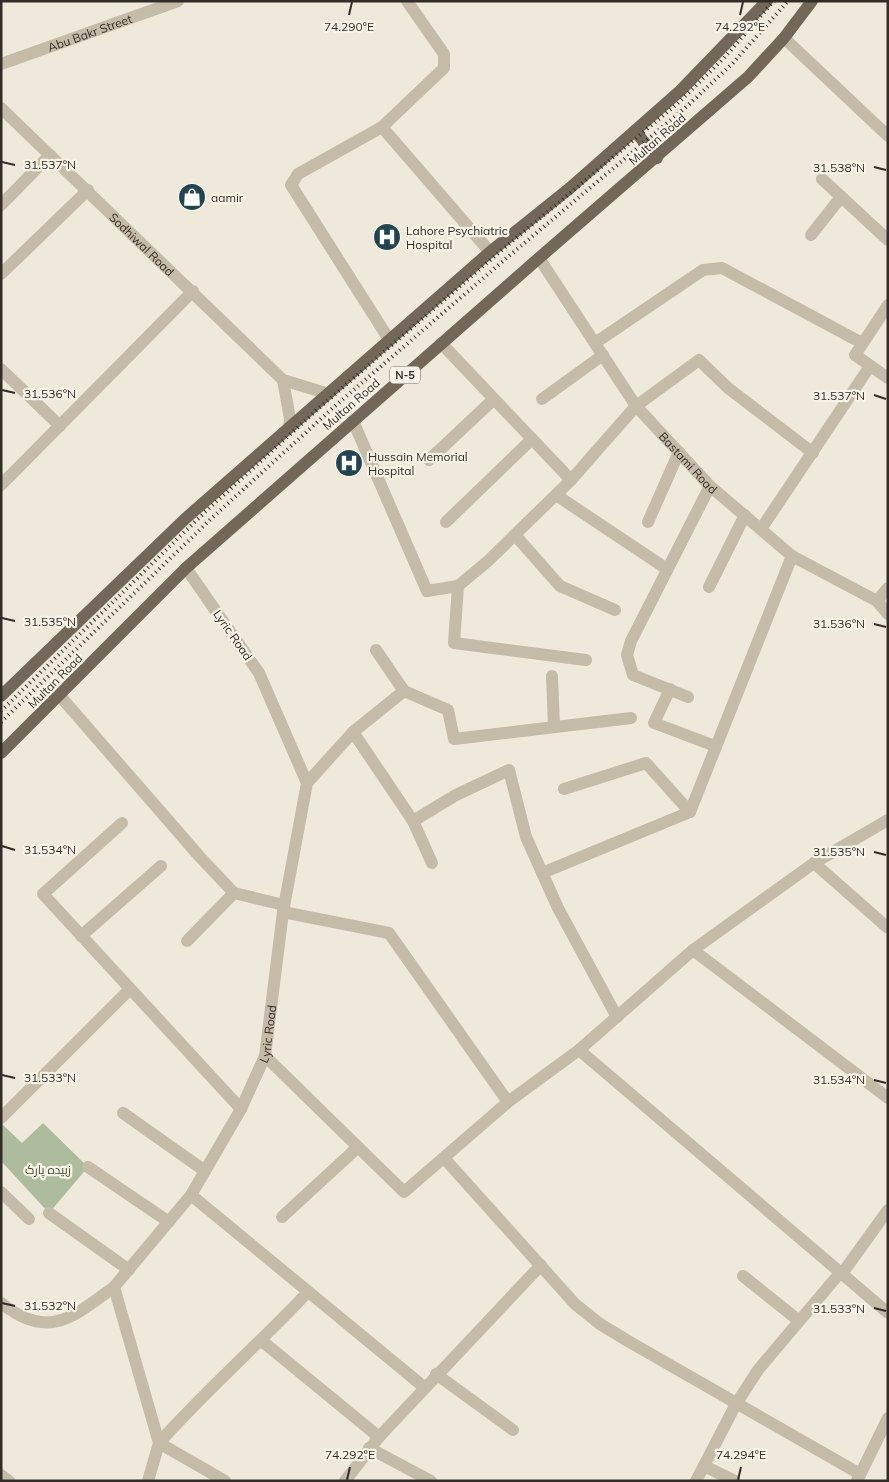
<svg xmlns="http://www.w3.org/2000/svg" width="889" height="1482" font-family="Mulish,Cairo,sans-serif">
<rect width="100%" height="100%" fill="#efe9db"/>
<path fill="#acbc9d" d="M1,1123L22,1143L43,1123L88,1167L49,1213L1,1161Z"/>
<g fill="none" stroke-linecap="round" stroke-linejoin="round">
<g stroke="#c5bba9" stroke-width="12">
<path d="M407,1L444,54V68L382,127L490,252"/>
<path d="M784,38L888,136"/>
<path id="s1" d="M1,64L178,1"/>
<path d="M382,127L298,174L291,185L390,341"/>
<path d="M822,179L888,240"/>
<path d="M1,205L50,155"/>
<path d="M811,235L841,197"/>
<path d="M1,274L88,190"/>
<path d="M888,305L855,355L888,378"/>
<path d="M441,343L571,480"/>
<path d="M595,343L703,270L722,268L862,343"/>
<path d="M1,369L60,426"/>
<path d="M542,399L603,355"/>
<path d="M353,421L427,591L458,586L488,561L571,480L636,406L699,360L728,388L813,453"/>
<path d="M429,460L494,399"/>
<path d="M1,485L193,291"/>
<path d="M556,495L667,569"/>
<path d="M446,522L532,439"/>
<path d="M648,522L679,452"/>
<path d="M761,529L870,366"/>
<path d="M515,535L560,586L615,610"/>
<path d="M458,586L454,643L586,660"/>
<path d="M709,587L745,515"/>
<path d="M877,601L888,588"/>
<path d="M376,650L404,691L448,710L454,739L631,718"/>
<path d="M552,676L554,727"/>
<path d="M670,689L654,723L715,746"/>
<path d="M60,696L200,857L234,893L284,905"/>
<path d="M688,697L633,675L627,655L631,641L710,486"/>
<path d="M353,732L413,821L432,863"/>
<path d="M307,783L353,732L404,691"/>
<path d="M564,789L646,763L690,812"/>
<path d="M413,821L456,795L509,770L526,837L558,908L617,1017"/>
<path d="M122,823L43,894L241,1109"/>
<path d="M814,863L888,928"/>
<path d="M542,873L690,812L792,556"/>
<path d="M283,912L389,933L508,1102"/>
<path d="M81,936L161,866"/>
<path d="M187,941L234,893"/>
<path d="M693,950L888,1098"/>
<path d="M579,1050L888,1313"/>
<path d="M265,1056L404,1192L508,1102L579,1050L693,950L814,863L888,820"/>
<path d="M123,1113L205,1171"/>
<path d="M1,1118L130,989"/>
<path d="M444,1158L575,1304L600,1324L628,1341L860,1474"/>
<path d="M88,1167L169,1222"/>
<path d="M1,1192L29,1219"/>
<path d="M191,1195L424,1387"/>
<path d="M49,1213L129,1270"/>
<path d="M282,1217L358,1147"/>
<path d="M841,1275L888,1210"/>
<path d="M743,1276L798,1320"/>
<path d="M1,1303C48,1341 73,1317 114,1287"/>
<path d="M262,1341L379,1437"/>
<path d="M436,1374L513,1430"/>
<path d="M369,1448L431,1481"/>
<path d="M704,1466L735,1481"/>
<path d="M1,1475L9,1481"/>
<path d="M225,1481L159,1443C206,1390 259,1344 307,1293"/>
<path d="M345,1481L379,1437L541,1265"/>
<path d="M696,1481L736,1404L758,1370L839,1274"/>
<path d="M857,1481L888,1418"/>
</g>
<g stroke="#c5bba9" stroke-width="12">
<path id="s2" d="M1,108L283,380L329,394"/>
<path id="s3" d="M539,258L636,406L710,486L792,556L877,601L888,614"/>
<path d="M283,380L290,419L289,428"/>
<path id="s4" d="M148,1481L159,1443L114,1287L191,1195L241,1109L265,1056L283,912L307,783L259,673L186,568"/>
</g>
<path stroke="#73675a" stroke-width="12" d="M635,131L657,158
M1,696L185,519L490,252L570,188L680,91L767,1
M1,753L186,568L539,258L748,77L784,38L812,1"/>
<path stroke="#332d28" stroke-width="4" stroke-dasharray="1 4" stroke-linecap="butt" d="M1,711L205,512L318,409L502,250L677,104L724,58L774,1
M1,722L213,517L335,406L509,256L685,108L733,63L788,1"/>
</g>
<path fill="none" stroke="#332d28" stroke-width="2" d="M349,15L352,2M740,15L743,2M2,162L15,165M874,167L886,170M2,390L15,393M874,395L886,399M2,618L15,621M874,624L886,627M2,846L15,850M874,852L886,855M2,1075L15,1078M874,1080L886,1083M2,1303L15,1306M874,1308L886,1311M347,1480L350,1467M738,1480L741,1467"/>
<defs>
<g id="shop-disc" transform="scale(1.4375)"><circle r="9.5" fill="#224450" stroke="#f7f3e7"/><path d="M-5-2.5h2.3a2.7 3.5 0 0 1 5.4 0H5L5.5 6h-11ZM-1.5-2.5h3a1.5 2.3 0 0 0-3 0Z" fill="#fff"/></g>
<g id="hospital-disc" transform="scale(1.4375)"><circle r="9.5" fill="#224450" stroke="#f7f3e7"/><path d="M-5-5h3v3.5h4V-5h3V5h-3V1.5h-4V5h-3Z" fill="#fff"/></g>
</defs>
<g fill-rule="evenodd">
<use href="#shop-disc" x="192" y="197"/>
<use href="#hospital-disc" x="387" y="237"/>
<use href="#hospital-disc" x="349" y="463"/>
</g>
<g text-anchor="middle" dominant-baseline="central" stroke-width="4.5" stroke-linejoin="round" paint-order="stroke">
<rect fill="#f7f3e7" stroke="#6e6861" stroke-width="1" x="390" y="366.5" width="30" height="17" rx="4"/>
<g font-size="11" font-weight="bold" fill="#332d28">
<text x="405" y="375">N-5</text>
</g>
<g font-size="12" fill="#332d28" stroke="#f7f3e7">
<text stroke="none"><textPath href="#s1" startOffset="94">Abu Bakr Street</textPath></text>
<text transform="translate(657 139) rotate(-41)">Multan Road</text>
<text stroke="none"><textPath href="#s2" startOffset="196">Sodhiwal Road</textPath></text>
<text transform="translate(351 404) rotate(-41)">Multan Road</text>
<text stroke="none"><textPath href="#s3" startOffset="254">Bastami Road</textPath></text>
<text transform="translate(233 635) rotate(55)">Lyric Road</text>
<text transform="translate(55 681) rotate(-45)">Multan Road</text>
<text stroke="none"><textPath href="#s4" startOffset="502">Lyric Road</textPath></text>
</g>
<g font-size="12" fill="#332d28" stroke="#f7f3e7" text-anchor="start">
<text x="211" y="197">aamir</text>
<text x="406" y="230">Lahore Psychiatric<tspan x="406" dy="14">Hospital</tspan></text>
<text x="368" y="456">Hussain Memorial<tspan x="368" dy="14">Hospital</tspan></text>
</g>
<g font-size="12" fill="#3d4f2e" stroke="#f7f3e7">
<text x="48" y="1169">زبیدہ پارک</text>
</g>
</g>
<g font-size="12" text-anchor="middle" fill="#332d28" stroke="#f7f3e7" stroke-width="4.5" stroke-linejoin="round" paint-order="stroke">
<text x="349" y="31">74.290°E</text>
<text x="740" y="31">74.292°E</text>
<text x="50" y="169">31.537°N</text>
<text x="839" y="172">31.538°N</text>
<text x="50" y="398">31.536°N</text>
<text x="839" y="400">31.537°N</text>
<text x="50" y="626">31.535°N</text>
<text x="839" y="628">31.536°N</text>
<text x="50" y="854">31.534°N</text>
<text x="839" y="856">31.535°N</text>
<text x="50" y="1082">31.533°N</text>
<text x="839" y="1084">31.534°N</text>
<text x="50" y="1310">31.532°N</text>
<text x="839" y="1313">31.533°N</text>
<text x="350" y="1459">74.292°E</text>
<text x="741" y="1459">74.294°E</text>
</g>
<rect width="889" height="1482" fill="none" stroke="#332d28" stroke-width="5"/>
</svg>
